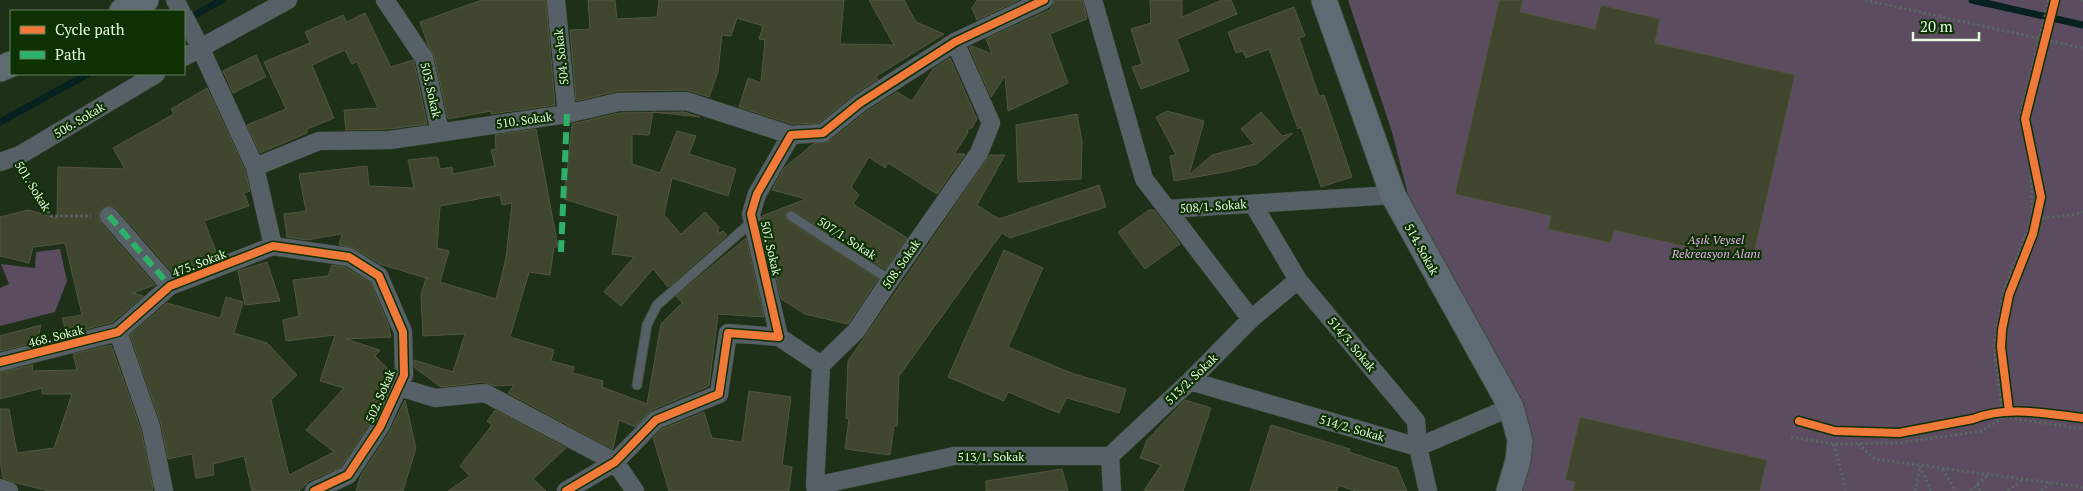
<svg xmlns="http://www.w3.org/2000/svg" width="2083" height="491" font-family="'PT Serif',serif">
<rect width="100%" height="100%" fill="#1e3018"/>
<path fill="#5c4c60" d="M1348,0H2083V491H1518L1529,463L1414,219L1392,132Z
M60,249L67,281L55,312L0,326V288L9,284L1,264L35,268L36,252Z"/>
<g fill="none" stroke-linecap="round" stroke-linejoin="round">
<path stroke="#062120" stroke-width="7" d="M1972,0L2083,25
M186,20L222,0
M0,122L88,74"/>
</g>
<path fill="#41462f" stroke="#525640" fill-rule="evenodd" d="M482,0H546L555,105L491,114V111L448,119L434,56L428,45L420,22Z
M588,0H615L617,19L657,17L659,0H844L840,44L894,45L869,0H904L916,22L944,34L875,77L878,79L853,95L819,123L792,124L739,107L748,78L761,83L765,40L759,39L763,26L737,18L731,36L722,35L718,72L709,97L686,90L618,91L576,101L570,30L590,29Z
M977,0H1019L977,20L972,8Z
M1054,0H1083L1087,19L1050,34L1068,83L1008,111L1005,76L991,97L969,47L972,46L992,54L986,39L1049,10L1053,6Z
M1150,0H1182V17L1222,0H1231L1237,14L1177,39L1189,71L1141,89L1132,67L1142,64L1131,29L1151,23Z
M1499,0H1523L1520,12L1595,29L1601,5L1660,19L1655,43L1795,75L1752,262L1614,230L1611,243L1548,229L1551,216L1455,194Z
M1294,7L1305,36L1299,38L1319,96L1324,95L1352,177L1321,187L1301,127L1298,129L1269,49L1246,58L1243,51L1236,53L1228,32Z
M365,13L391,67L413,60L414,62L427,124L389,129L346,130L344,110L378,108L357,62L352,64L345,50L312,65L334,118L307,129V133L260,153L247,125L286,109L264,62L310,43L305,32L343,15L347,22Z
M256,55L266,77L233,93L223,71Z
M950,58L977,119L972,128L967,130L968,133L954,154H965L937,194L888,163L885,168L869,157L851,187L859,195L853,204L907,238L885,269L794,211L789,210L786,213L785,218L788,221L878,279L848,324L805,314L781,299L762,216L806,199L772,190L784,168L813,144L830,141L866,112L897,92L912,101L933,69Z
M207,88L245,170L250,191L244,193L249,206L204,221L218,256L173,273L117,209L112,206L102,208L99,213L101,223L155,285L133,293L143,296L113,322L67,334L62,318L82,315L65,243L33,247L29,263L0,256V217L28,210L57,218L58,167L125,169L113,148L174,114L171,109Z
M1167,111L1204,121L1189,175L1212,155L1254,144L1241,129L1261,112L1282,136L1293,133L1257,164L1229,171L1174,181L1170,156L1176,155L1156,117Z
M653,112L649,135L632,134V164L660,173L677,131L696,136L689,154L736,169L728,196L672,178L664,215L681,234L705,212L719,227L717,234L723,231L727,235L668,287L653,269L621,306L604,292L634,257L612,254L618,216L564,199L572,124L619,113L684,112L700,117Z
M1077,114L1082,141L1081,179L1018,182L1016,125Z
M536,129L558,247H554L550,275L529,272L510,337L554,350L551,361L574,367L573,373L603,381L602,387L647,404L661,324L682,303L676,296L746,238L764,317L718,314L709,386L652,410L635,427L619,420L613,449L508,393L514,385L495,386L484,382L441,387L414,367V360L453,372L465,334L423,336L421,295L426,278L429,279L380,264L354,248L339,245L342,234L306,240L287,237L284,214L306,211L299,174L367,166L369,186L414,188L408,160L436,157L438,158L440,169L452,167L453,174L495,166L491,150L496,149L495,135ZM500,195L502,205L512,203L506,258L496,299L440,282L449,251L437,248L440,206Z
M990,155H1005L977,205L999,219L1099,185L1106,207L1010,238L1002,233L995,243L991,244L993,245L899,376L897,426H894L890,455L845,449L849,419L846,418L848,361Z
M1149,210H1154L1180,244L1145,269L1118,232Z
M1004,250L1043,268L1008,347L1074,374L1126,389L1119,413L1067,398L1059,413L1008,392L1004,401L948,377Z
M267,262L280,301L245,305L238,271Z
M332,265L345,267L371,283L388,324L391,337L346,339L380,350L375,356L393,374L371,422L341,467L309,481L299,491H252L244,456L213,464L214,475L196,478L192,454L168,459L161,424L130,335L167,303L220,318L226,297L243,302L234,333L267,343L297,375L271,400L289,475L334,452L306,430L344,388L320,381L335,335L286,341L283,320L299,316L293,280L328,276Z
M41,325L37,342L0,351V336Z
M111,345L141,430L153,488L152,491H49L16,483L3,478L0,462V409H9L17,453L54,448L72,394H42V388L0,399V372L33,365L32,371L77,370L73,354Z
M749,391L791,397L782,465L792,467L789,491H669L653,438L662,429L704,412L712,438L742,442Z
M405,400L416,448L403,491H356L361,475L389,433Z
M1185,400L1211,408L1183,491H1144L1161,465L1140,458L1147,440Z
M495,410L566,448L533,479L546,491H448L470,476L460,466L492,425L487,421Z
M1580,417L1767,460L1760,491H1573L1575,482L1565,480Z
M1271,425L1350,449L1349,452L1397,468L1407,491H1355L1338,485L1337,491H1250Z
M1062,469L1068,491H986V481Z"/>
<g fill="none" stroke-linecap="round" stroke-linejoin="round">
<g stroke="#3b4b36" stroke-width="11">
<path id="lane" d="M791,216L890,280
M637,385L647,325L657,305L753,221"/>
</g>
<g stroke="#3b4b36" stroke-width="19">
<path id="street" d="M175,0L181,11
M385,0L424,58L440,132
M556,0L567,114
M1093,0L1144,179L1251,319
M184,16L200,47L255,167L273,246
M184,57L288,0
M0,162L20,155L156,74
M255,167L319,141L390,140L567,114L618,102L686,101L791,135
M1253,204L1298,280L1416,421L1418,447L1428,491
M1167,209L1393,195
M109,216L170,286
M118,332L151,427L164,491
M779,337L821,365
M0,362L118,332L170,286L273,246L349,257L379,276L403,332L404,375L380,427L348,475L314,491
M1190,381L1418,447L1511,407
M399,387L435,398L485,393L615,462L635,491
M815,486L954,456H1110
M0,488L9,491
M566,491L615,462L656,420L719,394L728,333L779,337L751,214L757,194L791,135L823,133L860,103L955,42L1044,0
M817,491L815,486L821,365L856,331L890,280L979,153L991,123L955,42
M1112,491L1110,456L1190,381L1251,319L1298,280"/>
</g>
<g stroke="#3b4b36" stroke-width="27">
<path id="secondary" d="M1324,0L1393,195L1511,407L1520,440L1518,461L1509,491
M122,11L146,0
M0,69L11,64"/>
</g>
<path stroke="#5a6463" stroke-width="3" stroke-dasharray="2.5 2.5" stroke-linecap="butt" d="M1865,0L2083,48
M2049,0L2020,117L2031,168L2032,219L2003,293L1994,345L2003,417L2083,429
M2082,0H2083
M24,173L51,216H91
M2032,219L2071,215L2083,212
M1791,437L1834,444L1899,443L1982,431L2003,417
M1834,444L1846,491
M1858,444L1875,459L2081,487L2083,491
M1920,466L1931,491
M1943,469L1955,491
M1977,484L1980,491
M1915,491L1920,467
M1970,491L1988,475
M2008,491L2023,479
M2041,491L2050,483"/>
<use href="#lane" stroke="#576067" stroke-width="9"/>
<use href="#street" stroke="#576067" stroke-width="18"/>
<use href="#secondary" stroke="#5f6b74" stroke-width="25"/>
<path stroke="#2db169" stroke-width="6" stroke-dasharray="12 6" stroke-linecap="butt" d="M109,216L170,286
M561,252L567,114"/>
<g stroke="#0d3103" stroke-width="11">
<path id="cycleway" d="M0,362L118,332L170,286L273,246L349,257L379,276L403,332L404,375L380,427L348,475L314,491
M2009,411L2001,347L2002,330L2009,295L2033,234L2041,197L2025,119L2055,0
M1799,421L1835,431L1899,433L1973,419C2008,405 2046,414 2083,418
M566,491L615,462L656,420L719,394L728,333L779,337L751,214L757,194L791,135L823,133L860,103L955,42L1044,0"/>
</g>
<use href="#cycleway" stroke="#f17a3a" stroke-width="8"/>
</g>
<g text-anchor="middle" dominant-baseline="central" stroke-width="4.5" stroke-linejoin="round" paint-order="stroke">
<g font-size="12" fill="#e5fadf" stroke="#0d3103">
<text transform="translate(561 57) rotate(-96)">504. Sokak</text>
<text transform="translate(431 90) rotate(77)">503. Sokak</text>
<text transform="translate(79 120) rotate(-31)">506. Sokak</text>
<text transform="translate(524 120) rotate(-8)">510. Sokak</text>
<text transform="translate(33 186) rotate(58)">501. Sokak</text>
<text transform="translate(1213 206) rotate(-4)">508/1. Sokak</text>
<text transform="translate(847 238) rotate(33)">507/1. Sokak</text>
<text transform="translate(771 248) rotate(77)">507. Sokak</text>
<text transform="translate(1422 249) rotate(61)">514. Sokak</text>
<text transform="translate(199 263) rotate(-21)">475. Sokak</text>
<text transform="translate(901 264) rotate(-55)">508. Sokak</text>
<text transform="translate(56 336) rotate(-14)">468. Sokak</text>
<text transform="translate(1352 344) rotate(50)">514/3. Sokak</text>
<text transform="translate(1191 379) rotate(-44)">513/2. Sokak</text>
<text transform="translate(380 396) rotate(-67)">502. Sokak</text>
<text transform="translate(1352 428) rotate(16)">514/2. Sokak</text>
<text x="991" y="456">513/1. Sokak</text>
</g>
<g font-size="12" font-style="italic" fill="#e3acf0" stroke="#0d3103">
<text x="1716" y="239">Aşık Veysel<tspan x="1716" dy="14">Rekreasyon Alanı</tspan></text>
</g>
</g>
<rect x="10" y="10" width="175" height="65" fill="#0d3103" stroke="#63815b"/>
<rect x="20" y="26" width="25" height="8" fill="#f17a3a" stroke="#63815b"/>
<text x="55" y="35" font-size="15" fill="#e5fadf">Cycle path</text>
<rect x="20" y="51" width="25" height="8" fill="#2db169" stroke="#63815b"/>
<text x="55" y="60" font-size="15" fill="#e5fadf">Path</text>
<path d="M1913 32v8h66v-8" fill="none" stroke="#e5fadf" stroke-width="2.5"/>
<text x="1920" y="32" font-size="15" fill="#e5fadf" stroke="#0d3103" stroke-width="4" paint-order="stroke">20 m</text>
</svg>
